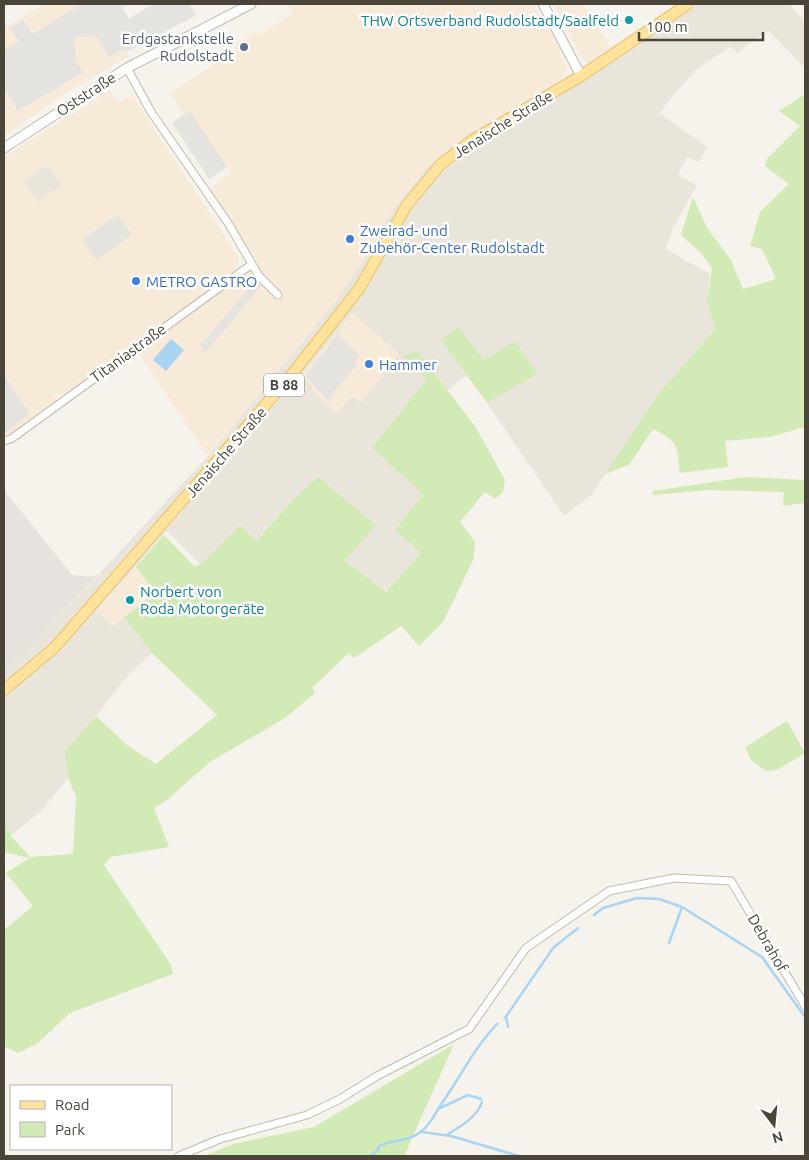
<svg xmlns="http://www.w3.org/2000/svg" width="809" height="1160" font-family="Ubuntu,sans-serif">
<rect width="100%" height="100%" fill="#f6f3ec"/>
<path fill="#eae5da" d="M677,4H790L805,22V68L768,30L737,53L730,47L695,70L659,113L707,147L699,162L687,157L678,175L697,185L673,228L666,249L710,274L707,301L715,329L659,393L592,494L564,516L487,403L536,374L483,361L459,327L456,359L467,375L447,390L417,351L404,357L428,379L423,494L395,530L422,553L385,592L345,561L376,525L291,502L255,541L202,563H199L167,531L97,610L112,626L124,617L152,653L128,675L96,716L65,750L68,778L42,810L11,836L4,818V669L25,654L208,456L334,303L362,262L394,208L429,165L467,135L551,87Z
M48,165L62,186L38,202L23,181Z"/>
<path fill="#f7ead8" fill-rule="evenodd" d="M44,4H98L129,56L68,91L4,136V28Z
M288,4H532L561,50L559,52L566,66L563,78L551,87L467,135L429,165L394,208L362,262L334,303L208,456L137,351L258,263L208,189L231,173L190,112L184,115L170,93L236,50L234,46L257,32L259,35L293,14Z
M553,4H583L611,49L587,63L581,56Z
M110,90L118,103L132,95L239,258L237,265L233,272L197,299L65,394L54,396L57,401L4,438V157ZM48,165L62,186L38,202L23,181Z
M353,313L399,354L361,403L352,396L337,413L325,405L302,375Z
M136,567L155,593L112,626L97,610Z"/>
<path fill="#e6e2dd" d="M4,490L72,575L92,577L98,574L25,654L4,669Z"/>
<path fill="#d2eab5" d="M805,94V427L770,437L725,441L728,467L680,473C677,446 679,442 653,429L629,465L605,474L659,393L715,329L707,301L712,268L702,254L681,235L693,197L707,228L731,260L743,289L776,279L762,249L750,246L760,212L789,184L765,166L766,160L800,126L779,111Z
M459,327L483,360L515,341L537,374L487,403L441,340Z
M417,351L475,426L505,480L503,492L495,499L485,492L460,522L475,542L474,558L443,622L419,646L401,626L354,658L349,653L312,688L315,693L285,718L210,762L167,800L154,808L169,847L111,857L104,865L171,965L173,974L70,1013L38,1043L18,1053L4,1046V930L33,906L6,873L30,858L4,852V818L11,836L30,857L73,854L76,796L68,778L65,750L96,716L128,746L156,764L217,715L152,653L124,617L155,593L136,567L164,535L195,567L206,560L240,525L256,541L291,502L318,477L376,525L345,561L386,592L421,553L395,530L423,494L372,448L427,379L403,357Z
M746,477L805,480V503L783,506L784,492L708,490L653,495V491Z
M787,721L805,753L777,770L766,771L751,760L745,747Z
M454,1044L404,1156H203L233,1144L314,1127Z"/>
<path fill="#e5e3e0" d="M83,4H127L122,7L129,19L153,4H189L196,15L127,52L125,49L109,57L96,36L74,37L76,61L83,72L18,111L4,88V50L19,42L10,28L24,20L32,34Z
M190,111L227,167L209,179L172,123Z
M118,215L132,235L96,260L82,239Z
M255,281L261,286L206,352L200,346Z
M338,334L360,356L355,363L357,365L329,398L331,400L329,402L305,376Z
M4,375L30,414L4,433Z"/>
<path fill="#a9d4f2" d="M171,339L184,350L166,371L153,360Z"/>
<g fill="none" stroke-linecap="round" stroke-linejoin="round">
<path stroke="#a9d4f2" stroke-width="2.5" d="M594,915L603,908L637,898L659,899L682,907L762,957L805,1017
M669,943L682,907
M506,1017L508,1027
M505,1018L553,948L578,928
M438,1109L468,1095L481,1099
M422,1132L451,1136L519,1156
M448,1134C460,1127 478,1116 482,1102
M370,1156L378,1150L379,1146C393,1139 409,1142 422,1131C431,1124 436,1112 442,1103C461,1076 474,1048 497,1024"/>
<g stroke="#c2bbae" stroke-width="9">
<path id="minor" d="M127,68L151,112L228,223L259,276L278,295
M4,441L11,439L252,264
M179,1156L220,1139L307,1115L340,1099L377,1076L469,1029L526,948L609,891L674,878L731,881L805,1006"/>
</g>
<g stroke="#c2bbae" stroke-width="11">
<path id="tertiary" d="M543,4L581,76
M4,148L127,68L251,4"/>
</g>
<g stroke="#e6c16a" stroke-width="12">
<path id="primary" d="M4,690L54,648L70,630L292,374L359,289L407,205L441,164L471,141L581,76L688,4"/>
</g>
<use href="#minor" stroke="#fff" stroke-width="7"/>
<use href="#tertiary" stroke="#fff" stroke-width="9"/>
<use href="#primary" stroke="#ffe39c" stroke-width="10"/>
</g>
<g fill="#0f9aa8" stroke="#fff" stroke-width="2">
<circle cx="629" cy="20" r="5"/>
<circle cx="130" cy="600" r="5"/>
</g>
<circle fill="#5c6f8a" stroke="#fff" stroke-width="2" cx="244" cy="47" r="5"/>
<g fill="#3f7fe0" stroke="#fff" stroke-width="2">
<circle cx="350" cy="239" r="5"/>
<circle cx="136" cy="281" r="5"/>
<circle cx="369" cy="364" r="5"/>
</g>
<g text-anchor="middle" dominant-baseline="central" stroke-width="5" stroke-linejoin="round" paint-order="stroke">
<rect fill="#fff" stroke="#817c74" stroke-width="1" x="264" y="373.5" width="40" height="23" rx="4"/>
<g font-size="14" font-weight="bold" fill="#4b4439">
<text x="284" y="385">B 88</text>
</g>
<g font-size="15" fill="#0d838f" stroke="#fff" text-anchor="end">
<text x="619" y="20">THW Ortsverband Rudolstadt/Saalfeld</text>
<text x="140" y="591" text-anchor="start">Norbert von<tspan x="140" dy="17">Roda Motorgeräte</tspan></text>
</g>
<g font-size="15" fill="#4e5e75" stroke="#fff" text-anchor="end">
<text x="234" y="38">Erdgastankstelle<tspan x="234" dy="17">Rudolstadt</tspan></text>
</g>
<g font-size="15" fill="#4b4439" stroke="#fff">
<text transform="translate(86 94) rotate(-33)">Oststraße</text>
<text transform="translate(503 124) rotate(-32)">Jenaische Straße</text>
<text transform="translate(128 353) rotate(-36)">Titaniastraße</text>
<text transform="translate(226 452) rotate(-49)">Jenaische Straße</text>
<text transform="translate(768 943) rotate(60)">Debrahof</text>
</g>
<g font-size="15" fill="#366cbe" stroke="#fff" text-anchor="start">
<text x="360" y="230">Zweirad- und<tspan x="360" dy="17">Zubehör-Center Rudolstadt</tspan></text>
<text x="146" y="281">METRO GASTRO</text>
<text x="379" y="364">Hammer</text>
</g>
</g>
<rect width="809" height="1160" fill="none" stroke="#4b4439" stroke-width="10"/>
<rect x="10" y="1085" width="162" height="65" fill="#ffffff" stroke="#b7b4b0"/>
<rect x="20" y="1101" width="25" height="8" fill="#ffe39c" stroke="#b7b4b0"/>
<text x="55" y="1110" font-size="15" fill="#4b4439">Road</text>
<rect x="20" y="1122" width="25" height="15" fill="#d2eab5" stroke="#b7b4b0"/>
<text x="55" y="1135" font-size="15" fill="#4b4439">Park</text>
<g transform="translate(774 1125) rotate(164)" stroke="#ffffff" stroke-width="4" paint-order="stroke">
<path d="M0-4L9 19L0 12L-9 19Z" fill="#4b4439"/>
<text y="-8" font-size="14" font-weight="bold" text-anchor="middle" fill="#4b4439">N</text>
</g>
<path d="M639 32v8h124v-8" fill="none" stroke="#4b4439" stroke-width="2.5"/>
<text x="646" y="32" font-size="15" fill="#4b4439" stroke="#ffffff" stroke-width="4" paint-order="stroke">100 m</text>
</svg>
